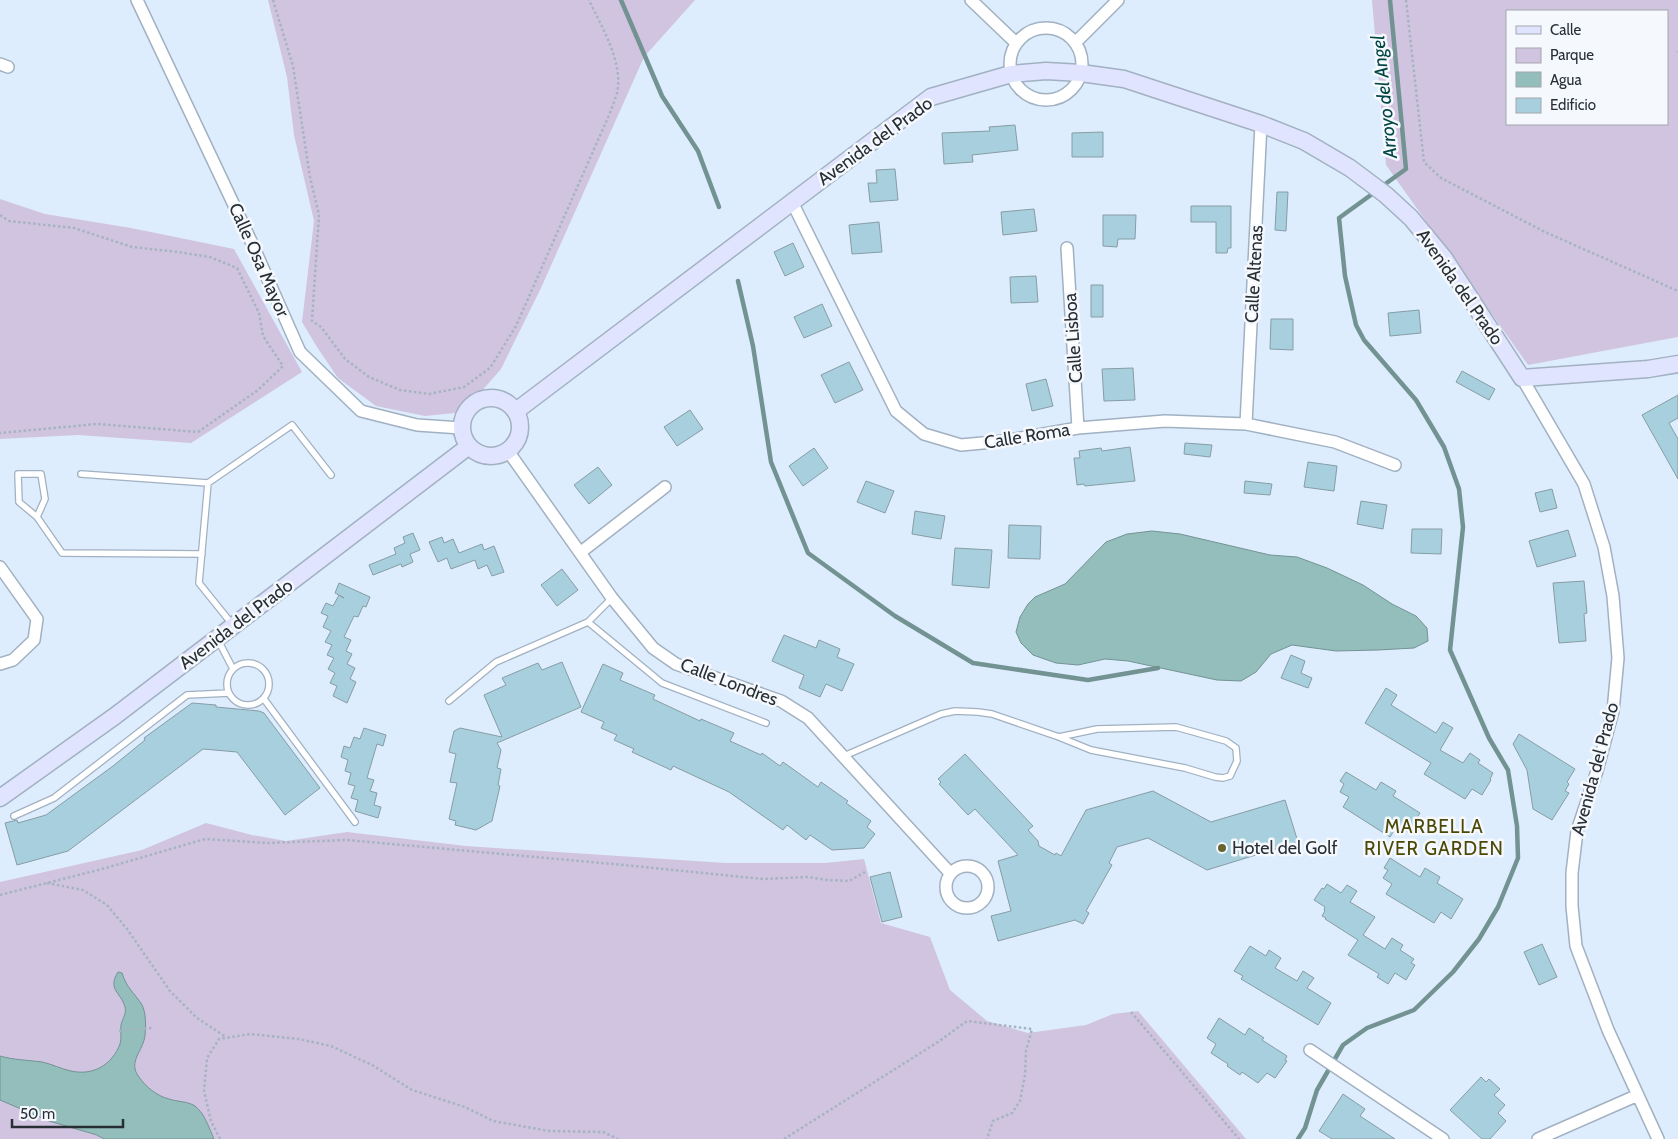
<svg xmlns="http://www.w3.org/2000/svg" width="1678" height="1139" font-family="Cabin,sans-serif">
<rect width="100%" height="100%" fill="#ddedfe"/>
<path fill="#d1c4e0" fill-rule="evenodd" d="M268,0H695L644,57L541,288L501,369L480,393L455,413L425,416L376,406L338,378L317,347L302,322L314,221L294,135L287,77Z
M1372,0H1678V337L1528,365L1386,165ZM1507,11H1667V124H1507Z
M0,199L45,214L131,228L234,249L302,372L191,443L78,435L0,439Z
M206,823L252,835L286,841L347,832L466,846L726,863H825L864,859L881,923L930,937L950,990L987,1021L1028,1033L1086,1025L1113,1014L1138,1011L1246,1139H0V882L142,850Z"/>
<path fill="#93bebc" stroke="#739393" d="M1152,531L1180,534L1270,555L1297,557L1327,568L1363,585L1392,604L1416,616L1427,628L1428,641L1414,648L1378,650L1336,651L1292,645L1271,654L1256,672L1241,681L1217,680L1128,661L1105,659L1078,665L1056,663L1033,655L1021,643L1016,632L1020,617L1028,604L1035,597L1065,584L1106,542L1127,534Z
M118,972L122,973C127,989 134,992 142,1005C146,1012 146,1027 145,1035C144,1050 127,1062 139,1077C146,1087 157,1096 169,1099C178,1102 187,1101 195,1106C205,1114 209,1128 214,1139H104L97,1135L49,1121L0,1100V1056C14,1060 27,1060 42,1062C52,1064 61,1069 71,1071C93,1076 112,1065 120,1044C122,1038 120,1032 121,1025C122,1019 127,1014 125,1007C121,992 107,990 118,972Z"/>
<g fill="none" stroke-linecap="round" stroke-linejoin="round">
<path stroke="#739393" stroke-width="4.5" d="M621,0L662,96L698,151L719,207
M1381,187L1406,169L1390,0
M738,281L753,346L771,462L808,553L895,616L973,663L1088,680L1158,668
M1298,1139L1305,1128L1317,1090L1343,1045L1367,1028L1414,1010L1453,972L1479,939L1498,907L1518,858L1517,826L1508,770L1489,738L1450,650L1463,527L1459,489L1444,447L1416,400L1364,340L1356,325L1345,276L1339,218L1375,192"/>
</g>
<path fill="#a8cfdd" stroke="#869da5" d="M1015,125L1018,150L972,155L973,162L944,164L942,133L990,131L989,127Z
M1103,132V157H1072V133Z
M895,169L898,200L870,202L868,183H877L876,170Z
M1277,192H1288L1286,231L1275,230Z
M1191,206H1231V248H1228L1227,253H1216V222H1191Z
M1034,209L1037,231L1003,235L1001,212Z
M1103,215H1136L1135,239H1118L1117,247L1103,246Z
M879,222L882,252L852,254L849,225Z
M793,243L804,267L785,276L774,252Z
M1036,276L1038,302L1011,303L1010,277Z
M1091,285H1103V317H1091Z
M822,304L832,326L804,338L794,317Z
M1419,310L1421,333L1390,336L1388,313Z
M1271,319H1293V350L1270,349Z
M849,362L863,390L835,403L821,375Z
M1133,368L1135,400L1104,401L1102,369Z
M1462,371L1495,389L1489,400L1456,382Z
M1046,379L1053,406L1032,411L1026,384Z
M1678,395V418L1669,423L1678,439V479L1642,415Z
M690,410L703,429L677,446L664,427Z
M1185,443L1212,445L1210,457L1184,454Z
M1130,447L1135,481L1085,486L1084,484L1077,485L1074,458H1080L1079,451L1101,448L1102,451Z
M814,448L828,468L803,486L789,466Z
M1308,462L1337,466L1334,491L1304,487Z
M598,467L612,485L589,504L574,485Z
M866,481L894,491L885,513L857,502Z
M1245,481L1272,484L1270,495L1244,493Z
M1552,489L1557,508L1540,512L1535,493Z
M1361,501L1387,505L1383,529L1357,524Z
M915,511L945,516L941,539L912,534Z
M1009,525L1041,526L1040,559L1008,558Z
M1412,529H1442L1441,554L1411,553Z
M1568,530L1576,556L1537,567L1529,541Z
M413,533L420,550L410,554L413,562L402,567L401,564L373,575L369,565L396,554L394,548L405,543L403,537Z
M442,537L444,543L453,539L459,553L482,544L484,550L494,546L504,572L492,576L487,565L478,569L475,560L451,569L447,558L438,562L429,542Z
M955,548L992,550L989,588L952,585Z
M562,569L578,590L557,606L541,585Z
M1584,581L1587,613L1584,614L1586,641L1559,643L1553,583Z
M339,583L370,597L366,607L363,606L358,617L354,616L344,637L351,640L346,651L352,654L347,664L355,668L350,679L356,682L347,703L333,696L337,686L330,683L335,673L328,669L334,658L327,655L332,645L325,642L331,631L323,627L328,616L321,613L326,603L333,606L339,595L344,598L335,593Z
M784,635L816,648L819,640L840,649L837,657L854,664L842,691L826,684L820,697L799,688L804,675L772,661Z
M1291,655L1305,661L1301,673L1312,678L1308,688L1281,678Z
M562,662L581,707L497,743L501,750L497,768L501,769L498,785L500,786L492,821L476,830L455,825L456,821L449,819L457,783L450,782L456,754L449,752L454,731L460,728L502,737L484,695L506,685L502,678L538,663L542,670Z
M603,664L623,673L620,680L655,695L653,699L700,721L701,719L734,733L730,741L761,755L762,753L780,766L783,762L818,787L821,782L848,801L846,803L871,821L867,827L875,834L864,848L832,850L810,835L806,840L787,825L783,830L729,792L673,766L671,770L632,752L634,749L614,740L617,735L601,728L604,722L581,712Z
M1386,688L1397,695L1391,705L1436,733L1443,722L1453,728L1440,750L1463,763L1470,753L1480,760L1478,763L1493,773L1490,779L1491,780L1482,795L1472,789L1465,799L1424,774L1431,763L1365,723Z
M192,703L216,705V707L259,711L264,713L320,788L285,815L237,752L203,749L68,851L17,865L5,823L17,820L18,823L46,815L113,766L145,740L144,738Z
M364,728L386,735L383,746L377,744L367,778L374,780L370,791L377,793L374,805L381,807L378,818L355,811L358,800L351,798L355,786L348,784L351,773L345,771L348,760L341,757L344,746L350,748L354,737L360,739Z
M1519,734L1575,769L1567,782L1569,784L1565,791L1569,793L1552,820L1533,809L1527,770L1513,744Z
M965,754L1033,826L1028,830L1038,841L1039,846L1055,855L1056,853L1061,856L1086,810L1153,791L1211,822L1285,800L1298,842L1207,870L1148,838L1117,847L1109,863L1112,865L1086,911L1089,913L1083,924L1075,920L998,941L991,916L1011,911L998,861L1018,855L975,809L968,815L939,784L941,782L938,779Z
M1346,772L1376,790L1381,782L1396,791L1393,796L1420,813L1408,832L1397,826L1390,837L1343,807L1349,797L1340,792L1344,784L1340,781Z
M1390,858L1420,877L1425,868L1440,877L1437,883L1463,899L1451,919L1441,912L1434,923L1386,894L1392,884L1383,878L1388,870L1384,868Z
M890,872L902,917L882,922L870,877Z
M1327,884L1341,893L1347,885L1357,891L1350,902L1375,917L1363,935L1385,949L1392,938L1403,945L1400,950L1414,959L1411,963L1415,965L1406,980L1395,973L1388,984L1377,977L1379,974L1348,955L1358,940L1325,919L1326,918L1322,916L1325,911L1324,910L1325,907L1314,900L1322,888L1324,889Z
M1542,944L1557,977L1539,985L1524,952Z
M1250,946L1266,956L1269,950L1281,958L1275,968L1297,981L1303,971L1314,978L1307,988L1331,1003L1318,1025L1241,979L1243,976L1234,971Z
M1219,1018L1245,1035L1249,1028L1264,1038L1262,1040L1287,1056L1285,1060L1287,1061L1275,1078L1267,1073L1258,1083L1242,1072L1240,1075L1227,1066L1228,1064L1211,1053L1216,1044L1207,1038Z
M1481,1077L1486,1082L1489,1079L1500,1089L1494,1095L1505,1105L1498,1113L1506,1121L1490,1139H1482L1450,1110Z
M1343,1094L1365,1109L1360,1116L1395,1139H1332L1319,1131Z"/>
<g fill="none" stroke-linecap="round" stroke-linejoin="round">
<g stroke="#a1b1c1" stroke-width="8">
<path id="lane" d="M81,474L208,483L292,425L331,475
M208,483L199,583L232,624
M37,517L19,502L18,474H41L45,499L37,517L62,553L202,554
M588,622L612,598
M218,640L233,669
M227 684a21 21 0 1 1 42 0a21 21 0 1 1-42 0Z
M264,699L355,822
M449,701L496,662L588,622L662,683L766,723
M844,756L941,714L955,711L978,712L992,714L1059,737L1091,750L1185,768L1215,777L1223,778L1230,776L1237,761L1236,748L1226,741L1176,727L1097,729L1059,737
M14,816L54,798L187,695L229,693"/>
</g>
<g stroke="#a1b1c1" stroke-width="14">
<path id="street" d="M137,0L250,239L300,352L361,411L417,425L461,428
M971,0L1016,43
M1010 64a36 36 0 1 1 72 0a36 36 0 1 1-72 0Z
M1075,43L1118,0
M0,64L8,67
M792,202L896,411L924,434L961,445L1004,441L1078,428L1165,421L1246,424L1335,442L1395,465
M1067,248L1078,428
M1522,378L1584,484L1604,547L1613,596L1618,658L1613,711L1597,771L1577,831L1572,873V906L1576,946L1608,1030L1658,1139
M1246,424L1261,124
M508,451L612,598L653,648L676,664L781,701L808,718L950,873
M581,552L665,487
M0,567L37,619L34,640L13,660L0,664
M946 887a21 21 0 1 1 42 0a21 21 0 1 1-42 0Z
M1310,1050L1443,1139
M1538,1139L1638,1095"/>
</g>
<g stroke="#a1b1c1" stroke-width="19">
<path id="secondary" d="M462 427a29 29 0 1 1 58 0a29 29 0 1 1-58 0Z
M516,411L931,97L1011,74L1046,71L1081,73L1124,79L1261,124L1304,141L1350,168L1386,195L1411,218L1444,258L1522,378L1648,369L1678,364
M0,798L115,716L469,446"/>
</g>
<path stroke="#a6b3c1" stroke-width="2.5" stroke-dasharray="2.5 2.5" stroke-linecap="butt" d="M273,0L293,66L310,177L319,215L312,321L321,327L345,359L369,377L400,390L429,394L464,387L490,368L516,326L606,122C610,113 614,103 617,93C624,63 601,26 589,0
M1406,0L1424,162L1441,178L1545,232L1678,291
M1678,51V52
M0,215L9,221L74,228L132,247L178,252L210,257L237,268L259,313L263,336L283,366L258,390L198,432L97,424L0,433
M47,883L83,890L107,905L127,929L170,991L197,1018L226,1037
M0,895L102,869L205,839L267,843L347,840L624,865L763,879L808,877L827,880L849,881L865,872
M1131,1012L1239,1139
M119,1031L152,1028
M220,1139L211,1121L204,1091L207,1058L219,1039L250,1034L299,1039L331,1046L372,1065L412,1090L465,1107L493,1121L549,1131L603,1132L618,1139
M784,1139L938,1042L967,1021L1032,1029L1026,1051L1025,1075L1020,1101L1012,1113L993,1121L987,1139"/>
<use href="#lane" stroke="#fff" stroke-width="5.5"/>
<use href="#street" stroke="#fff" stroke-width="11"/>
<use href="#secondary" stroke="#e1e4fe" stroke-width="16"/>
</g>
<circle fill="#666431" stroke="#f5f8fc" stroke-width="2" cx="1222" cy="848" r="5"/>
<g text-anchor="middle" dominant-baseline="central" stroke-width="5" stroke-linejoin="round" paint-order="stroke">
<g font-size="18" fill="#272e34" stroke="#f5f8fc">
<text transform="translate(875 141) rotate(-36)">Avenida del Prado</text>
<text transform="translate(259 260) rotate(66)">Calle Osa Mayor</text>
<text transform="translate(1254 274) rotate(-87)">Calle Altenas</text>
<text transform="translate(1460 287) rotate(55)">Avenida del Prado</text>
<text transform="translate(1073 338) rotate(-94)">Calle Lisboa</text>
<text transform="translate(1027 436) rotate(-9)">Calle Roma</text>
<text transform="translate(236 624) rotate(-37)">Avenida del Prado</text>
<text transform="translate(729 682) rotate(21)">Calle Londres</text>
<text transform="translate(1595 769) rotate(-75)">Avenida del Prado</text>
</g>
<g font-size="18" fill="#272e34" stroke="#f5f8fc" text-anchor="start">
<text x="1232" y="848">Hotel del Golf</text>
</g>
<g font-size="19" font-style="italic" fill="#004644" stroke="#f5f8fc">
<text transform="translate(1384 97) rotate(-96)">Arroyo del Angel</text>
</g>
<g font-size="19" letter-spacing="1" fill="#4c4908" stroke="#f5f8fc">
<text x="1434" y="826">MARBELLA<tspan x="1434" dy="22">RIVER GARDEN</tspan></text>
</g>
</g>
<rect x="1506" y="10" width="162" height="115" fill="#f5f8fc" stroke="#a3a7ac"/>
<rect x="1516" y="26" width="25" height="8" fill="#e1e4fe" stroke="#a3a7ac"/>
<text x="1550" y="35" font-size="15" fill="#272e34">Calle</text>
<rect x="1516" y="48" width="25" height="15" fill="#d1c4e0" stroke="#a3a7ac"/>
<text x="1550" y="60" font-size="15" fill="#272e34">Parque</text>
<rect x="1516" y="72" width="25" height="15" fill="#93bebc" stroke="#a3a7ac"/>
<text x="1550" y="85" font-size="15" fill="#272e34">Agua</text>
<rect x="1516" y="98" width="25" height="15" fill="#a8cfdd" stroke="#a3a7ac"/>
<text x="1550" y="110" font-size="15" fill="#272e34">Edificio</text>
<path d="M12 1119v8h111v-8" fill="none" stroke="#272e34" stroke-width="2.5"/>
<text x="20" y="1119" font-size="15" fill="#272e34" stroke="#f5f8fc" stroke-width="4" paint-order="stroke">50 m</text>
</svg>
